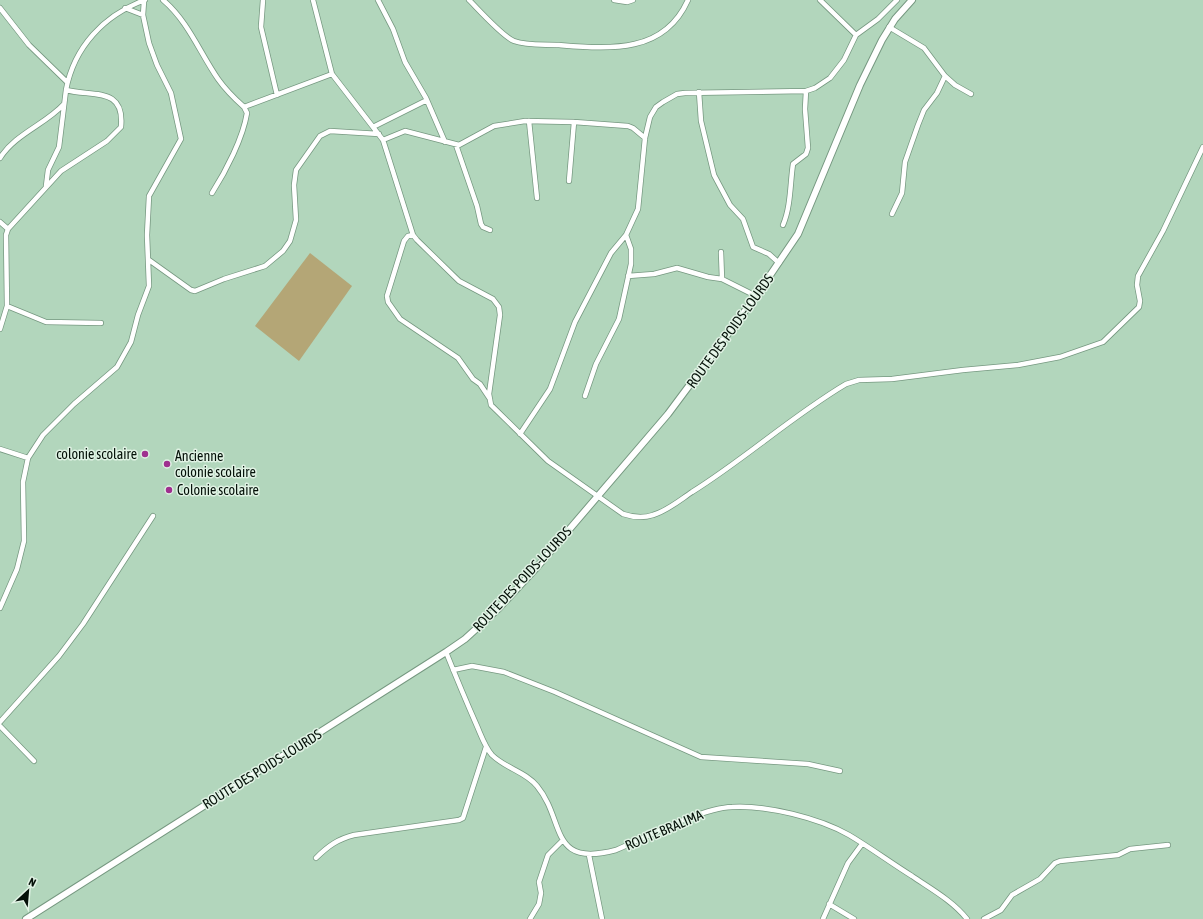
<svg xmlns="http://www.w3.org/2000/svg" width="1203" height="919" font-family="'Asap Condensed',sans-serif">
<rect width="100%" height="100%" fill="#b2d6bc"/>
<path fill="#b4a676" d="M310,253L352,286L299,361L255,326Z"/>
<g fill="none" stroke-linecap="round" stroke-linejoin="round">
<g stroke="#769880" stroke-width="6">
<path id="minor" d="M163,0C188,21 200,53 218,79C225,89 235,99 244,107L332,74L383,140
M263,0L261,27L277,95
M313,0L332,74
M378,0L393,29L405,62L426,98L445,142
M469,0C478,9 503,37 514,41C527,46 545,44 559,45C610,49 664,54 688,0
M614,0L627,2L633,0
M820,0L856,35
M0,8L29,45L67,82
M125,8L143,15
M889,27L924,48L945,76L955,85L971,94
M699,92L701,121L714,175L730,205L743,219L753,247L769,254L779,263
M529,121L537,198
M373,127L427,100
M645,138L633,128L628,126L574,122L525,121L494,126L459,145L405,131L383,140L413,235L417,240L459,281L493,299L499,307L500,315L489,394L491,405L548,461L623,514C632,517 644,518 653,515C667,511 680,500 692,492C745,459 792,416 846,384L859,380L892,379L963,370L1018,365L1060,357L1103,342L1139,307L1140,301L1137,285L1138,276L1163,231L1203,147
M456,145L477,206L481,224L483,227L490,230
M0,158C15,134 46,124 64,104
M569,181L574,122
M46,186L48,170L59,147L66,90
M212,193C226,171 243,138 247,113L244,107
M892,214L902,193L905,162L918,125L924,110L937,93L945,76
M0,222L8,229L61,171L107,141L121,127C125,86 92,97 66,90C74,47 104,15 145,0
M783,225C791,206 790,184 793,164L806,154L808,148L805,109L806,91
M413,235L408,236L404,241L387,296L388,302L400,319L458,358L473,379L480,384L490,399
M721,252L722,279L756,296
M149,260L191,290L195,291L224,279L265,266L283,251L290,241L296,220L294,185L296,170L320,136L330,131L379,134
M628,276L654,274L677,268L708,277L722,279
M7,306L46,322L101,323
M0,329L7,306L6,235L8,229
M585,396L596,364L619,319L631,264V249L626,235
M520,434L550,389L575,322L611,253L626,235L638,209L645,138L650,117L656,107L663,102L677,94L685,93L806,91L815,88L830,78L844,60L856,35L878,19L897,0
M0,449L28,458
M0,608L17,569L24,541L23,482L28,458L43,435L74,404L117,367L131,342L138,315L149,286L147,235L149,196L181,139L171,93L157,65L149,43L143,15L144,1
M446,652C456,677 466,701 477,726C481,735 485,747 492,755C505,768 526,772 537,786C566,821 548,868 616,850C647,837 701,808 732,807C767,805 819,818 849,835C871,848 891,863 912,876C931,889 953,901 967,919
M453,670L472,666L504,672L555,692L701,757L808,764L840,771
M0,722L59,656L83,624L153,516
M0,726L34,761
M589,855L602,919
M316,858C328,846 338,839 354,835L459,820L463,818L486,747
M829,904L854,919
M530,919L539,904L541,893L539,882L548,855L563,840
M823,919L848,863L862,844
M984,919L1001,910L1012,895L1040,879L1055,863L1060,861L1118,855L1130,849L1168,845"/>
</g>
<g stroke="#769880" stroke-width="8">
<path id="tertiary" d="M26,919L446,652L465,639L499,608L538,566L668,414L756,296L798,234L860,85L882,40L895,19L912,0"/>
</g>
<use href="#minor" stroke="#fff" stroke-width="4.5"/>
<use href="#tertiary" stroke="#fff" stroke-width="6"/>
</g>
<g fill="#9f308f" stroke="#e0f2e4" stroke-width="1.5">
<circle cx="145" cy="454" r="4"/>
<circle cx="167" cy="464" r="4"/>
<circle cx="169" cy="490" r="4"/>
</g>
<g text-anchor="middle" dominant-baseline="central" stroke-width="3" stroke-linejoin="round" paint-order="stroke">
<g font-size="14" fill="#041008" stroke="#e0f2e4">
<text transform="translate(730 331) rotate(-54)">ROUTE DES POIDS-LOURDS</text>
<text transform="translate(522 579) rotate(-47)">ROUTE DES POIDS-LOURDS</text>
<text transform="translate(262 769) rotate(-32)">ROUTE DES POIDS-LOURDS</text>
<text transform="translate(664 830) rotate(-23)">ROUTE BRALIMA</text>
</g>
<g font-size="14" fill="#041008" stroke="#e0f2e4" text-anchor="start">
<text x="137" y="454" text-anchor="end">colonie scolaire</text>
<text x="175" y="456">Ancienne<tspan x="175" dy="16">colonie scolaire</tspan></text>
<text x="177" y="490">Colonie scolaire</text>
</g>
</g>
<g transform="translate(28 891) rotate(26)" stroke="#e0f2e4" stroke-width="3" paint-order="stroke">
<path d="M0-3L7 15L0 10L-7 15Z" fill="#041008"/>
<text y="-6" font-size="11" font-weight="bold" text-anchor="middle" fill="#041008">N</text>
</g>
</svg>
